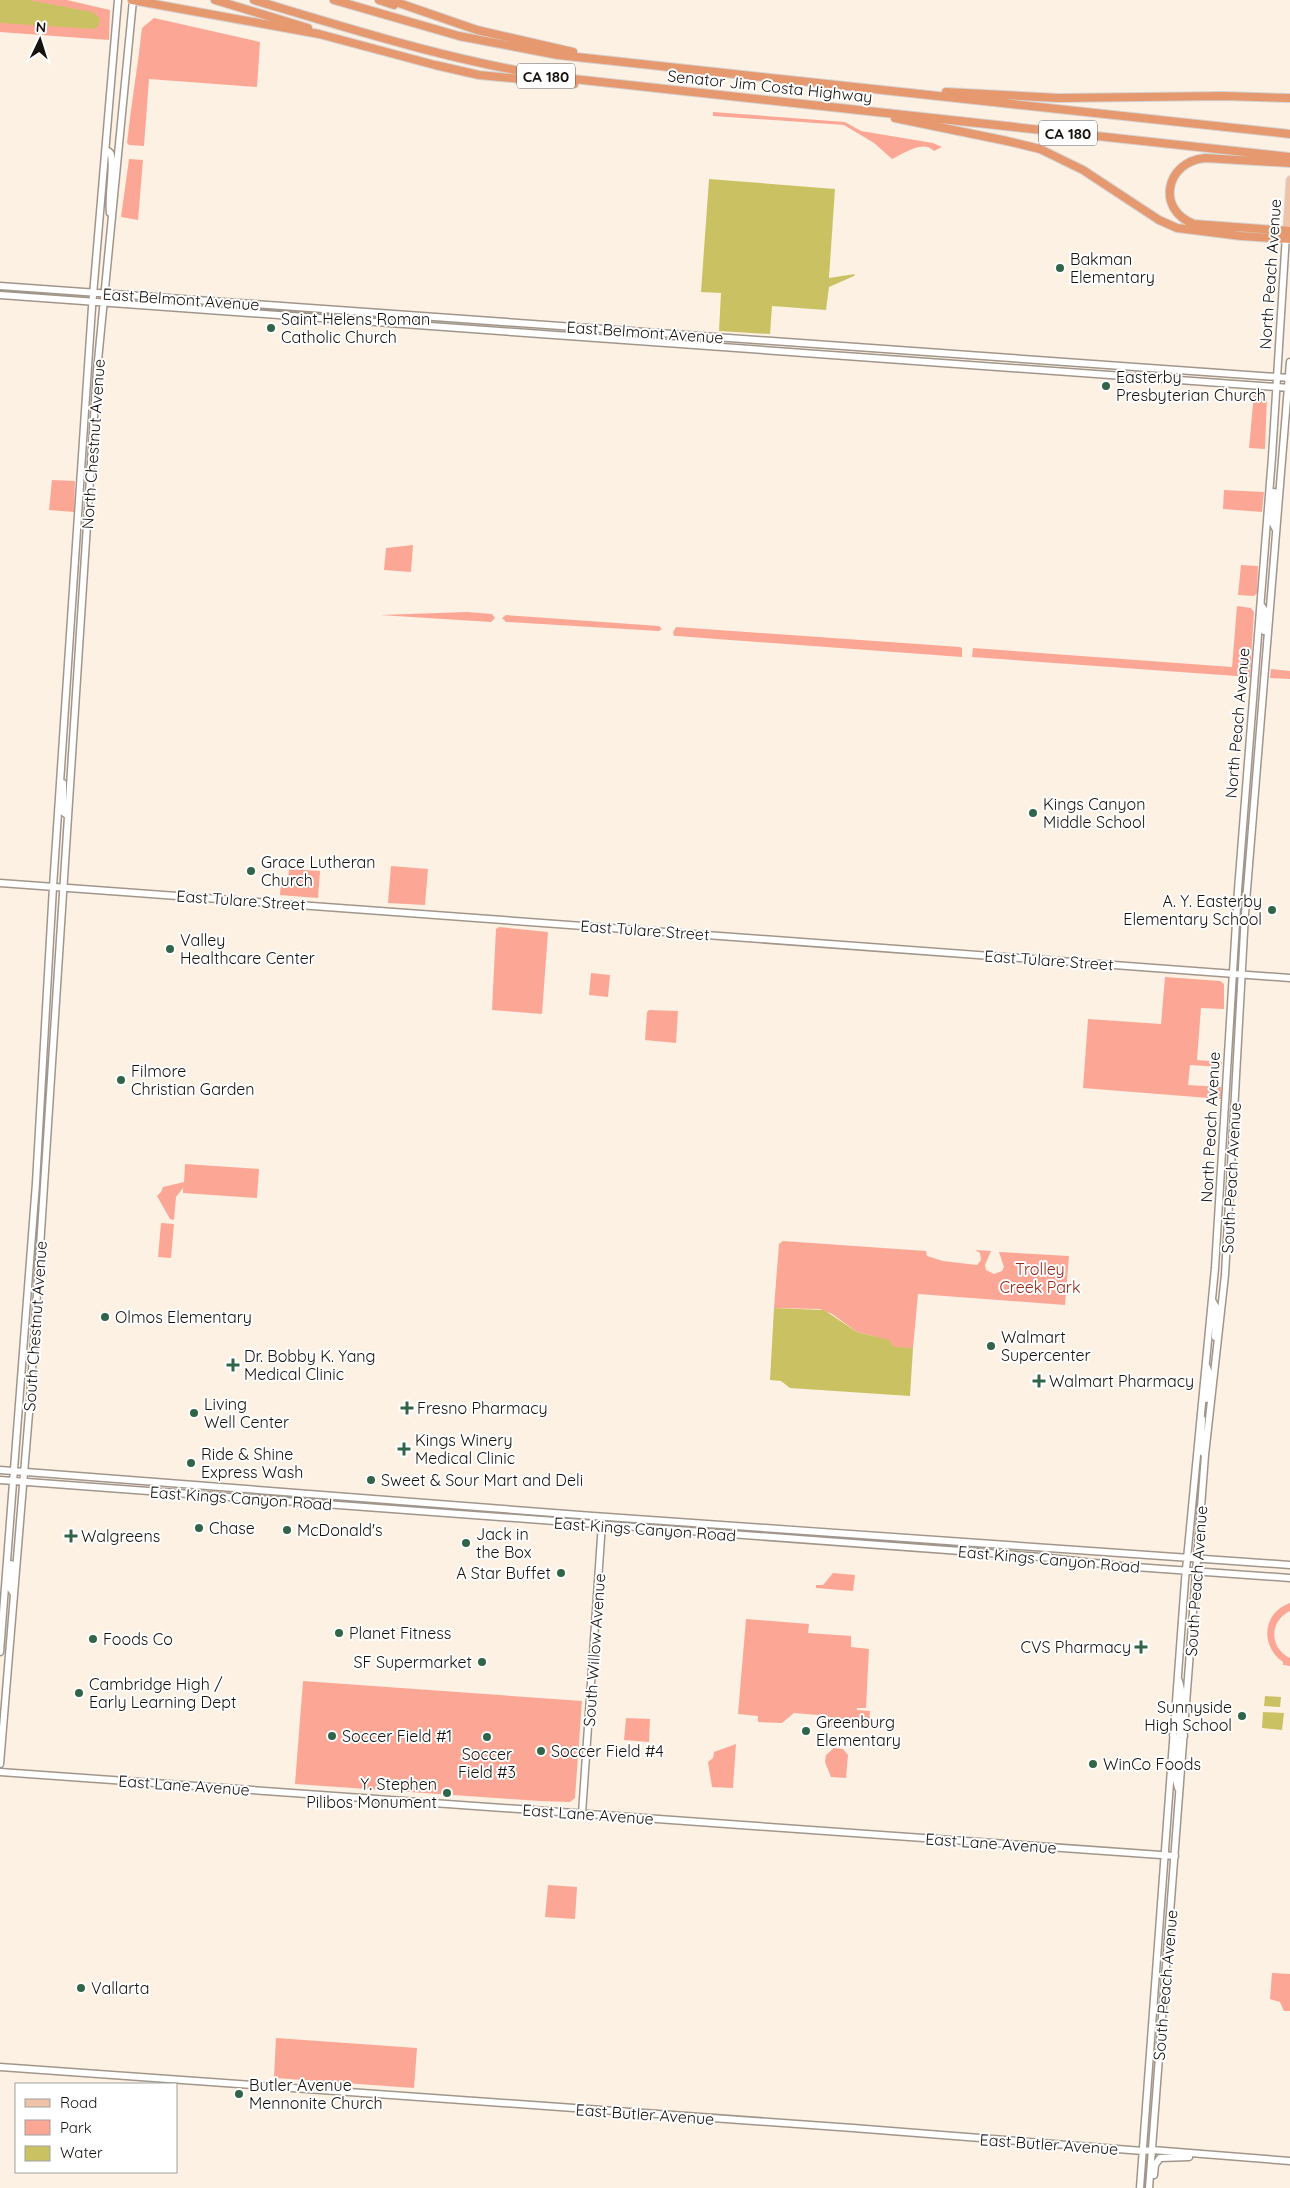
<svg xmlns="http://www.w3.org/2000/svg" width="1290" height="2188" font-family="Quicksand,sans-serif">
<rect width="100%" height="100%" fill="#fdf1e4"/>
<path fill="#fca796" d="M0,0H67L110,10L109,40L0,32Z
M154,18L260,42L257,87L149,79L144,146L129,145L127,143C131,104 138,66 142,28Z
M713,112L845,122L861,131L933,143L942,147L934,151C923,139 903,154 892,159L874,143L844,125L713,116Z
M129,159L143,160L138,220L121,217Z
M1254,393L1264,394L1267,397L1265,449L1249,448Z
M52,480L75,481L74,512L49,510Z
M1224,490L1264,492L1262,512L1223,509Z
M413,545L411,572L384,570L386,548Z
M1241,565L1258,566L1257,593L1254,596L1238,595Z
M1237,606L1251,608L1254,612L1250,677L972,657L973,648L1232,667Z
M467,612L492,614L495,618L491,622L380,615Z
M506,615L659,626L662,629L659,631L506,622L502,618Z
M676,627L960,647L962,648V657L677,636H674L673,632Z
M1271,669L1290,671V679L1270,678Z
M391,866L428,869L425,905L388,903Z
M289,869L320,871L318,898L280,895L281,880L288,881Z
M499,927L548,932L542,1014L492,1010L496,929Z
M591,973L610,975L608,997L589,995Z
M1165,977L1220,981L1224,984V1009L1201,1008L1197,1060L1222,1062L1221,1067L1190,1065L1188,1085L1221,1087V1099L1083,1088L1088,1019L1161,1024Z
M649,1010L678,1011L676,1043L645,1040L647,1012Z
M185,1164L259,1169L257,1198L183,1193V1188L176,1197L174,1220L170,1219L157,1196L161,1192L163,1187L184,1182Z
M161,1223L174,1224L171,1258L158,1257Z
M783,1241L926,1251L927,1256L943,1261L977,1265L981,1260L980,1253L975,1250L991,1251L985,1265L986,1270L994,1274L1002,1271L1004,1267L999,1252L1069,1256L1065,1305L918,1294L913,1348H894L873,1336L857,1332L832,1314L820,1309L774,1308L779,1244Z
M833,1573L855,1575L853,1591L816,1588V1585H823Z
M1290,1603V1611C1269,1621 1269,1648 1290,1658V1666L1283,1665V1662C1260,1646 1262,1613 1290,1603Z
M746,1619L809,1624L808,1633L851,1636V1647L869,1649L866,1708H857V1710L870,1711L869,1725L844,1723L843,1728L829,1727L818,1715L794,1713L782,1723L758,1722V1716L738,1714Z
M303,1681L582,1701L575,1798L570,1802L539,1801L295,1784Z
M626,1718L650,1719L649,1742L624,1740Z
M736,1744L733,1788L712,1787L708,1762L713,1758L714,1752Z
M834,1748L843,1749L848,1755L846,1778L831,1777L825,1762L826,1755Z
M548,1885L577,1887L575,1919L545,1917Z
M1272,1973L1290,1974V2011H1284L1280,2002L1270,1999Z
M276,2038L417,2048L414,2088L275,2078L274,2076Z"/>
<path fill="#cac262" d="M0,0H29L92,12L100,18L99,25L94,29L0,23Z
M709,179L835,189L829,278L855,274L854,276L829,287L826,310L772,306L770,334L719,331L721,293L701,292Z
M774,1308L824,1310L857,1332L889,1340L894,1347L913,1348L910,1396L790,1388L781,1381L770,1380Z
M1265,1696L1281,1697L1280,1707L1264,1706Z
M1263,1712L1284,1713L1282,1730L1262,1728Z"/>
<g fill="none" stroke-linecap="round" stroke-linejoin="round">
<g stroke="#a1968b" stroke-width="9">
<path id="secondary" d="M106,150C109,152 110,151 111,155C114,168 108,196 110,213
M0,286L1290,378
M0,295L1290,388
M1274,492L1272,522L1276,530
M1261,605L1264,609V631
M63,783V812L67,815
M0,883L1290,978
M1212,1300L1216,1307L1215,1337
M1206,1399L1209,1374L1207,1367
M1202,1419L1201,1447L1203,1453
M0,1470L593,1516L1290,1565
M0,1480L1041,1557L1121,1566L1290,1578
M11,1564L10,1588L14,1594
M0,1652L36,1183L53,887L92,307L118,0
M1179,1681L1182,1694L1179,1729L1180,1734L1184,1736
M1173,1735L1179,1741L1176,1780L1178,1788
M0,1764L30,1401L97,371L133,0
M0,1772L1175,1856
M582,1814L602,1523
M0,2067L853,2128L1143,2151L1152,2150L1290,2161
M1154,2175L1155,2165L1160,2158L1189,2157
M1140,2188L1185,1580L1215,1268L1238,890L1272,457L1286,235
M1149,2188L1205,1455L1225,1275L1245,914L1290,362"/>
</g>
<g stroke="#d5d4d4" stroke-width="9">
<path id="primary" d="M1287,231L1290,180"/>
</g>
<g stroke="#d5d4d4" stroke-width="10">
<path id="highway" d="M132,0L319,34L435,65L479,75L574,84
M215,0L308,28
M254,0C354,30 452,61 555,77L1290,157
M334,0L459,36L558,55L1290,134
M379,0L394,5
M390,0L477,30L573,52
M946,92L1059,98L1223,96L1290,98
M895,118L1007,141L1040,149L1083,170L1159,220L1177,228L1241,236L1290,239
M1290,163L1205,158C1165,162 1156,210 1194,224L1290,231"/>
</g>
<use href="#secondary" stroke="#fff" stroke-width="6"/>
<use href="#primary" stroke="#f0c2a8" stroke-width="7"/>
<use href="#highway" stroke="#e6996e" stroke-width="8"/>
</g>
<g fill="#31654a" stroke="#fff" stroke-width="2">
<circle cx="1060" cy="268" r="5"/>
<circle cx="271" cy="328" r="5"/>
<circle cx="1106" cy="386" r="5"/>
<circle cx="1033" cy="813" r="5"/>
<circle cx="251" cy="871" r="5"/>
<circle cx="1272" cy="910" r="5"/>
<circle cx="170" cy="949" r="5"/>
<circle cx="121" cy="1080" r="5"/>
<circle cx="105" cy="1317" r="5"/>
<circle cx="991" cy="1346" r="5"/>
<path d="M230.5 1357.5h5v5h5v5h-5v5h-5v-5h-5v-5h5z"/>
<path d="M1036.5 1373.5h5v5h5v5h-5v5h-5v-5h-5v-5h5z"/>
<path d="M404.5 1400.5h5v5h5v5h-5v5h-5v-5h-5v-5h5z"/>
<circle cx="194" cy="1413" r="5"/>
<path d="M401.5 1441.5h5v5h5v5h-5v5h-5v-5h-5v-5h5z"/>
<circle cx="191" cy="1463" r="5"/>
<circle cx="371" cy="1480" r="5"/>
<circle cx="199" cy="1528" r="5"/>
<circle cx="287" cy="1530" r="5"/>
<path d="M68.5 1528.5h5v5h5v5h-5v5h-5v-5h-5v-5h5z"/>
<circle cx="466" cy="1543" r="5"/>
<circle cx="561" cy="1573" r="5"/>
<circle cx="339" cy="1633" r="5"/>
<circle cx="93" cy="1639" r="5"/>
<path d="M1138.5 1639.5h5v5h5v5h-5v5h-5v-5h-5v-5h5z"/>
<circle cx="482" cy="1662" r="5"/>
<circle cx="79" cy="1693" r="5"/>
<circle cx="1242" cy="1716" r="5"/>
<circle cx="806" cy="1731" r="5"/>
<circle cx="332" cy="1736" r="5"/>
<circle cx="487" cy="1737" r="5"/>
<circle cx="541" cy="1751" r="5"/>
<circle cx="1093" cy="1764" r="5"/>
<circle cx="447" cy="1793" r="5"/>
<circle cx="81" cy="1988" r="5"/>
<circle cx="239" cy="2094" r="5"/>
</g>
<g text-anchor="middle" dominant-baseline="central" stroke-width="4" stroke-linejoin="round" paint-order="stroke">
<g fill="#fff" stroke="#5c5956" stroke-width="1">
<rect x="517" y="63.5" width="58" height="25" rx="4"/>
<rect x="1039" y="120.5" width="58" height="25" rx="4"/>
</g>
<g font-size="15" font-weight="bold" fill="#16120e">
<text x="546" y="76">CA 180</text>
<text x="1068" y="133">CA 180</text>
</g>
<g font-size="16" fill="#16120e" stroke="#fff">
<text transform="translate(770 86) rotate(6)">Senator Jim Costa Highway</text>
<text transform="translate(1270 274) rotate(-86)">North Peach Avenue</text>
<text transform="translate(181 299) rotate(4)">East Belmont Avenue</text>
<text transform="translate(645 332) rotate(4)">East Belmont Avenue</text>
<text transform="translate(93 444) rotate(-86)">North Chestnut Avenue</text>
<text transform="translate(1237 723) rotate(-85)">North Peach Avenue</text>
<text transform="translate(241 900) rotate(4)">East Tulare Street</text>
<text transform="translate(645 930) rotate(4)">East Tulare Street</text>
<text transform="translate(1049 960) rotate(4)">East Tulare Street</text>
<text transform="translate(1210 1127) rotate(-87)">North Peach Avenue</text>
<text transform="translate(1231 1178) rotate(-87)">South Peach Avenue</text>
<text transform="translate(35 1326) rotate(-86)">South Chestnut Avenue</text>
<text transform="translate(241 1498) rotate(4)">East Kings Canyon Road</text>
<text transform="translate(645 1529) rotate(4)">East Kings Canyon Road</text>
<text transform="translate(1049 1559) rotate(5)">East Kings Canyon Road</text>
<text transform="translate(1196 1581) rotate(-86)">South Peach Avenue</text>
<text transform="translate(594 1650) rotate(-86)">South Willow Avenue</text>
<text transform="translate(184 1785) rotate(4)">East Lane Avenue</text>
<text transform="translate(588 1814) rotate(4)">East Lane Avenue</text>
<text transform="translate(991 1843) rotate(4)">East Lane Avenue</text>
<text transform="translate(1165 1985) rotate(-85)">South Peach Avenue</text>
<text transform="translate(645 2114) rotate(4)">East Butler Avenue</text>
<text transform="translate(1049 2144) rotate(4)">East Butler Avenue</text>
</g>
<g font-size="16" fill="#16120e" stroke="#fff" text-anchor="start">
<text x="1070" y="259">Bakman<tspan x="1070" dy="18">Elementary</tspan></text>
<text x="281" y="319">Saint Helens Roman<tspan x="281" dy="18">Catholic Church</tspan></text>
<text x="1116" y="377">Easterby<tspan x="1116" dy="18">Presbyterian Church</tspan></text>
<text x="1043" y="804">Kings Canyon<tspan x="1043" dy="18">Middle School</tspan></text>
<text x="261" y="862">Grace Lutheran<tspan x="261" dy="18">Church</tspan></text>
<text x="1262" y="901" text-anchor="end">A. Y. Easterby<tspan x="1262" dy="18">Elementary School</tspan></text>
<text x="180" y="940">Valley<tspan x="180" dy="18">Healthcare Center</tspan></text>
<text x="131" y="1071">Filmore<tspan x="131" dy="18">Christian Garden</tspan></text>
<text x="115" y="1317">Olmos Elementary</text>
<text x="1001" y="1337">Walmart<tspan x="1001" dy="18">Supercenter</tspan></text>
<text x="244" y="1356">Dr. Bobby K. Yang<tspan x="244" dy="18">Medical Clinic</tspan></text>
<text x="1049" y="1381">Walmart Pharmacy</text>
<text x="204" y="1404">Living<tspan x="204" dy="18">Well Center</tspan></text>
<text x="417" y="1408">Fresno Pharmacy</text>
<text x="415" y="1440">Kings Winery<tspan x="415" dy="18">Medical Clinic</tspan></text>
<text x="201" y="1454">Ride &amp; Shine<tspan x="201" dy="18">Express Wash</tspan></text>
<text x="381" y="1480">Sweet &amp; Sour Mart and Deli</text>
<text x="209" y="1528">Chase</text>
<text x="297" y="1530">McDonald's</text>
<text x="476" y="1534">Jack in<tspan x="476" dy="18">the Box</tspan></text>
<text x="81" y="1536">Walgreens</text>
<text x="551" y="1573" text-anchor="end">A Star Buffet</text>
<text x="349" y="1633">Planet Fitness</text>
<text x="103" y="1639">Foods Co</text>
<text x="1131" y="1647" text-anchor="end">CVS Pharmacy</text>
<text x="472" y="1662" text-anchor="end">SF Supermarket</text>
<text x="89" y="1684">Cambridge High /<tspan x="89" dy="18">Early Learning Dept</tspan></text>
<text x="1232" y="1707" text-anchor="end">Sunnyside<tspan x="1232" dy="18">High School</tspan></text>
<text x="816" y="1722">Greenburg<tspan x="816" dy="18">Elementary</tspan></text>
<text x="342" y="1736">Soccer Field #1</text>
<text x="551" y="1751">Soccer Field #4</text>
<text x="487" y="1754" text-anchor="middle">Soccer<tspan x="487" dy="18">Field #3</tspan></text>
<text x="1103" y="1764">WinCo Foods</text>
<text x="437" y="1784" text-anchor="end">Y. Stephen<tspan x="437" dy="18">Pilibos Monument</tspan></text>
<text x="91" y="1988">Vallarta</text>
<text x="249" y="2085">Butler Avenue<tspan x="249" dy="18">Mennonite Church</tspan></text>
</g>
<g font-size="16" fill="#952716" stroke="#fff">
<text x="1040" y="1269">Trolley<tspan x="1040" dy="18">Creek Park</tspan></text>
</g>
</g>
<rect x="15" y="2083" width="162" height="90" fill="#ffffff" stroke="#a2a09f"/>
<rect x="25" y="2099" width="25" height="8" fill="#f0c2a8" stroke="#a2a09f"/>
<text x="60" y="2108" font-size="15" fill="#16120e">Road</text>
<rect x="25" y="2120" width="25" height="15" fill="#fca796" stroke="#a2a09f"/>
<text x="60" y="2133" font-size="15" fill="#16120e">Park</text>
<rect x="25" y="2146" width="25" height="15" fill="#cac262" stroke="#a2a09f"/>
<text x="60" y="2158" font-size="15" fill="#16120e">Water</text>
<g transform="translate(40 40) rotate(4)" stroke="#ffffff" stroke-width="4" paint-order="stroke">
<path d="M0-4L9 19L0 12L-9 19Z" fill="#16120e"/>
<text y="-8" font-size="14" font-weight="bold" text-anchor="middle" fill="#16120e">N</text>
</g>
</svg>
